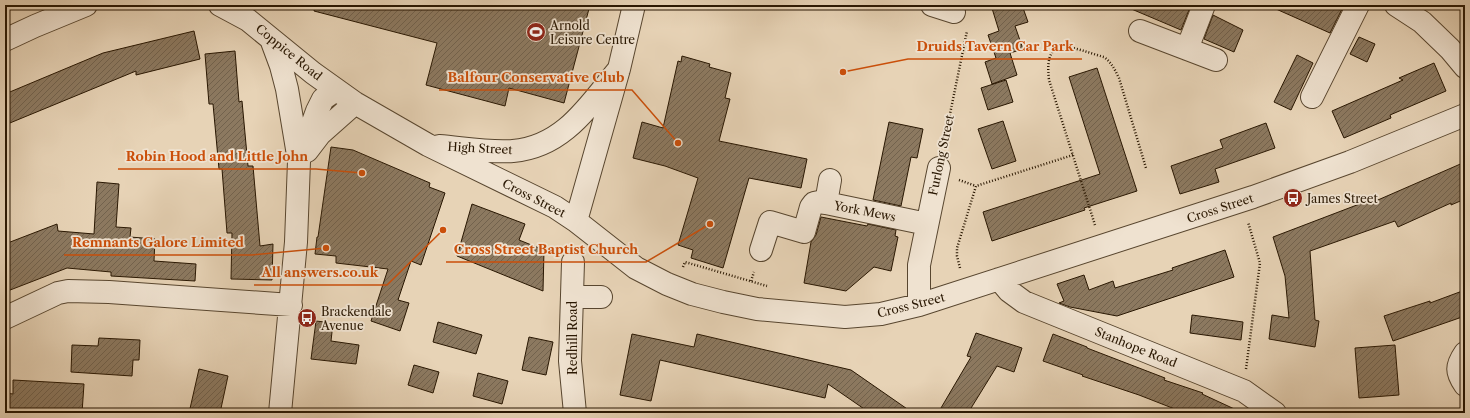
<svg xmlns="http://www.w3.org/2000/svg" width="1470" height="418" font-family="'Libre Caslon Text',serif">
<defs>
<pattern id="building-hatch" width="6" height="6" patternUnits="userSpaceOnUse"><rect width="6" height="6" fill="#8c7960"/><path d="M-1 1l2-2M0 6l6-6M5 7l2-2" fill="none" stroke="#72624d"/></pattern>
</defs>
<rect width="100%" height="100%" fill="#e7d3b6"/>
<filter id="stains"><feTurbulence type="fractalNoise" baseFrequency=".005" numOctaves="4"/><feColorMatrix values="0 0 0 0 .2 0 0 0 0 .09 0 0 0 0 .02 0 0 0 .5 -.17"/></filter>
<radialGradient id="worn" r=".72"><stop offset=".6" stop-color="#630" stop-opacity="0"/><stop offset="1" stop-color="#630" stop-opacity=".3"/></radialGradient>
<path fill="url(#building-hatch)" stroke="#291702" d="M315,5H590L564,103L509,88L505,106L426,85L437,43L314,11Z
M991,5H1022L1028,22L1015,26L1023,49L1010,53L1017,75L992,84L985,62L996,58L988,35L999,31Z
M1122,5H1191L1181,30Z
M1267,5H1344L1330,33Z
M1213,15L1243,30L1234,52L1204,39Z
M194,31L200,59L136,75V71L5,125V94L103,53Z
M1359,37L1375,44L1367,62L1350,54Z
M235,51L239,102L242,101L248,166H253L260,246L273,244L272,280L231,279L232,233H227L222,169H219L213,104H209L205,54Z
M1297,55L1313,63L1291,110L1274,102Z
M682,56L710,64L709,67L731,73L725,98L730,99L719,141L807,159L801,188L749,178L723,268L691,258L693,250L678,245L698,178L665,166L633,158L642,122L663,128L678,61L681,62Z
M1434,63L1446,91L1390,115L1391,118L1344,138L1332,111L1403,80L1399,78Z
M1097,68L1137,191L1084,208L1085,210L992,241L983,212L1100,174L1069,77Z
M1006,80L1013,102L988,110L981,88Z
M1003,121L1016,161L992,169L978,129Z
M889,122L923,129L917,158L911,157L901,206L873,200Z
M1266,123L1275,148L1215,169L1219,182L1180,194L1171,166L1223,148L1220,140Z
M331,147L353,150L430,183L429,187L445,193L421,265L411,261L398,300L409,303L400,331L371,321L388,269L336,263V256L315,254L317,237H318Z
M1465,162V199L1451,205V203L1398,227L1395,221L1310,251L1315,320L1319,321L1315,347L1269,339L1272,315L1289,318L1285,276L1273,237L1370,200L1371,203Z
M97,182L119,184L116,227L131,228L130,237L155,239L154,261L196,264L195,281L111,276V272L67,268L5,292V244L57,224L58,231L94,234Z
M472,204L525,224L519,240L544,250L543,291L457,256Z
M821,217L867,226L868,224L896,230L895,236L898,237L891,271L874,267L846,291L804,283L811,242L816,235Z
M1225,250L1234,277L1117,316L1070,307L1059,303L1064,301L1057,284L1084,275L1089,290L1113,281L1115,288L1173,270L1172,268Z
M1465,290V316L1393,341L1384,316L1430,301V303Z
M1192,315L1243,322L1241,340L1190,333Z
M316,321L333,323L331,341L359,345L356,364L311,359Z
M438,322L482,335L476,354L433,342Z
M976,333L1022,348L1014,372L997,366L968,413H938L971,357L967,356Z
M632,334L694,347L697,334L851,370L913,413H870L828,384L825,398L660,360L651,401L620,395Z
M1053,334L1087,347V348L1165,378L1164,380L1203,393L1202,394L1243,413H1185L1139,395L1082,376L1083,375L1043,361Z
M529,337L553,342L546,375L522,370Z
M99,338L140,340L139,360H133L132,376L71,372L72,345L98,346Z
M1395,345L1399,395L1359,398L1355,348Z
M414,365L439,372L433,393L408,385Z
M199,369L228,376L220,413H189Z
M478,373L508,381L502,404L473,396Z
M13,380L84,384L82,413H5V393L13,394Z"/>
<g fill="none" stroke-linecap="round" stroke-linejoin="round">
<g stroke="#58462f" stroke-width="24">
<path id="minor" d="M220,5L248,20L313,73L355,103L428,145L555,207L576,221L636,268L667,284L692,294L723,302L757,309L845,317L881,314L919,305L1253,197L1350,162L1465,115
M932,5L954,12
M1396,5L1422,22L1450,49L1465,67
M1140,31L1216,60
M271,39L281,66L287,89L299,161L296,242L280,413
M5,40L35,26L86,5
M1187,49L1204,5
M1312,97L1358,5
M439,146C463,148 489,153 513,151C564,147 589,105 619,69
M307,151L320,134L355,103
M300,158L317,111L323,99L336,90
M830,180L826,203L927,224
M576,221L619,69L634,5
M761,250L770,222L804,232L811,207L814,203L819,202L826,203
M573,262L570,361L575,413
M999,279L1009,291L1024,302L1244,391L1275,413
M573,297H601
M919,305V265L939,168
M5,318L58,293L68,291L109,292L291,305
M1465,353C1456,366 1456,372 1465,385"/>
</g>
<path stroke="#291702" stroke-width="2.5" stroke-dasharray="1 2" stroke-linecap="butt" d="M943,148L967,31
M959,180L976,186
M1095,225L1049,80C1043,31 1074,49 1104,57C1112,63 1115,70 1119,78L1146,168
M683,267L685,262L767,286
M960,268L957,256V248L976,186L1073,155
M751,281L754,272
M1246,369L1260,263L1248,222"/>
<use href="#minor" stroke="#efe2d0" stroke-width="22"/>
</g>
<defs>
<g id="stadium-disc" transform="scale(1)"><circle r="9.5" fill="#8f2418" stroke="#efe2d0"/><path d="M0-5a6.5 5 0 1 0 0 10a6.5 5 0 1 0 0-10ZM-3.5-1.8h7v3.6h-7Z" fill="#fff"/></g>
<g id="bus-disc" transform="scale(1)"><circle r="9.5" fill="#8f2418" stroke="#efe2d0"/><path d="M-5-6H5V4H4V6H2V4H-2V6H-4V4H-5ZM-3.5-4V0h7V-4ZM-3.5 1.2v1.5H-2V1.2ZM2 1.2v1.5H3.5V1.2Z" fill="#fff"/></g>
</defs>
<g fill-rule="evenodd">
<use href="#stadium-disc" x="536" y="32"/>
<use href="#bus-disc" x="1293" y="198"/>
<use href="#bus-disc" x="307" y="318"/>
</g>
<g text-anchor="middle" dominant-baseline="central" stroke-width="3.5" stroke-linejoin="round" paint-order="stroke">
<g font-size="12" fill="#291702" stroke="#efe2d0" text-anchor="start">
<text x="550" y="25">Arnold<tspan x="550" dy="14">Leisure Centre</tspan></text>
<text x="1307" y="198">James Street</text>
<text x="321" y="311">Brackendale<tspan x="321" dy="14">Avenue</tspan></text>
</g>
<g font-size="12" fill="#291702" stroke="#efe2d0">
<text transform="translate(289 52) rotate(39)">Coppice Road</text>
<text transform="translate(480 148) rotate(3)">High Street</text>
<text transform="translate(941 155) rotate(-78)">Furlong Street</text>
<text transform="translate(534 198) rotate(27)">Cross Street</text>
<text transform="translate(1220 208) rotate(-18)">Cross Street</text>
<text transform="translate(865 211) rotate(11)">York Mews</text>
<text transform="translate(911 305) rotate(-14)">Cross Street</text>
<text transform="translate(572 338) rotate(-90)">Redhill Road</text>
<text transform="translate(1136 347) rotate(22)">Stanhope Road</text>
</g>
</g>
<path fill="none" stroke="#cb4f0a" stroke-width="1.5" d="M843 72L908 59H1082M678 143L632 90H439M362 173L316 169H118M326 248L252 255H64M710 224L646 262H446M443 230L387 285H254"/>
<g fill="#cb4f0a" stroke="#efe2d0" stroke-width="1.5">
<circle cx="843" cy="72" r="4"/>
<circle cx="678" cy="143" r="4"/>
<circle cx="362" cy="173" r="4"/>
<circle cx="326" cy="248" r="4"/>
<circle cx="710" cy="224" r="4"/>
<circle cx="443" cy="230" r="4"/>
</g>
<g font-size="13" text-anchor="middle" font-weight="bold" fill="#cb4f0a" stroke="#efe2d0" stroke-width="3.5" stroke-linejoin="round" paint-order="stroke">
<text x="995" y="51">Druids Tavern Car Park</text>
<text x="536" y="82">Balfour Conservative Club</text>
<text x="217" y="161">Robin Hood and Little John</text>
<text x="158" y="247">Remnants Galore Limited</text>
<text x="546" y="254">Cross Street Baptist Church</text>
<text x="320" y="277">All answers.co.uk</text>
</g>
<rect width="1470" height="418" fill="none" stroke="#e7d3b6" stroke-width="20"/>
<rect x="6" y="6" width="1458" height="406" fill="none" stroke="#291702" stroke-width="2"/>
<rect x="10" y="10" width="1450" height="398" fill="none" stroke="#291702"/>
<rect width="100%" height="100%" filter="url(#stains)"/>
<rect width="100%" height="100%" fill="url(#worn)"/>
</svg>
